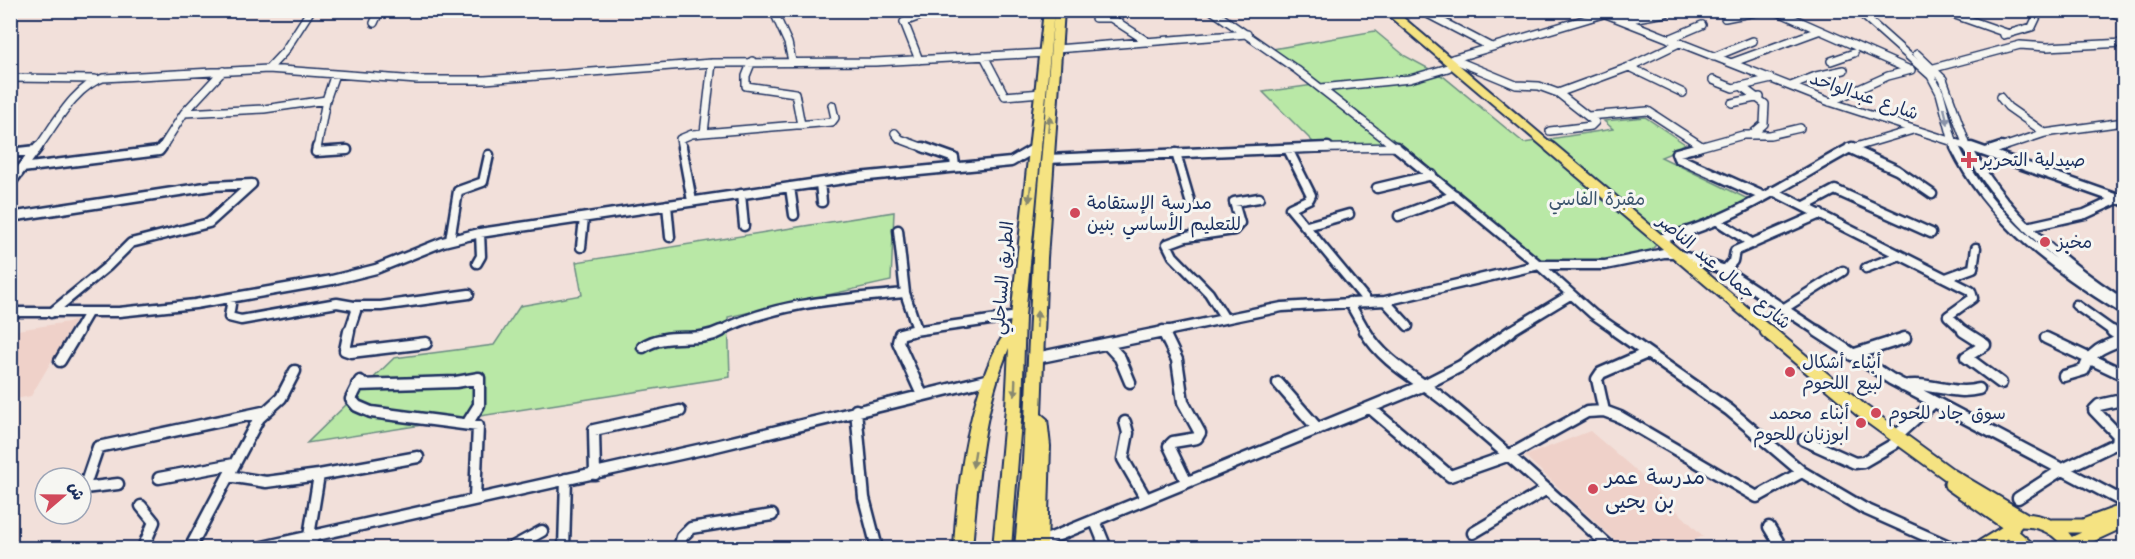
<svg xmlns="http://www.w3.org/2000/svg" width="2135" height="559" font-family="'Architects Daughter','Playpen Sans Arabic',sans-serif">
<rect width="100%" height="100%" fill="#f2e0da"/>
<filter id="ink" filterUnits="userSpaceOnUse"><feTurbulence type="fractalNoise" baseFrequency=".0167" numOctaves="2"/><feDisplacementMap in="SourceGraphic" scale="12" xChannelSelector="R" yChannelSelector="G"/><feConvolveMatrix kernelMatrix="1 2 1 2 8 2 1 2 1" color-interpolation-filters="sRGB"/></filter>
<g filter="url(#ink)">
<path fill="#efd1c9" d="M75,321L31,396L11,400V331Z
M1590,431L1633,468L1703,536L1677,548H1623L1525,456Z"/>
<path fill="#b9e8a6" stroke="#6a8c82" stroke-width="1.5" d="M1375,31L1405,56L1444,77L1524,143L1613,129L1604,121L1645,117L1688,146L1661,157L1750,200L1664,237L1648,253L1607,267L1542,265L1408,151L1353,144L1318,147L1263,92L1321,84L1273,49Z
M894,212L891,281L728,317L730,377L307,443L394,358L494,345L520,306L582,295L576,262Z"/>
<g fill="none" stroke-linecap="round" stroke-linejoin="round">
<g stroke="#1b2f5e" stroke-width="10">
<path id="minor-far2" d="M773,10L788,43L792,61
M1211,10L1297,70L1398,149
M1420,10L1491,47
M1596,10L1830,102L1975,149
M1774,10L1910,70
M1857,10L1931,76L1940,93L1955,149
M1941,10L2009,34
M2108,10L2124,18
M1095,18H1111L1148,42
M1725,18L1766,10
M1624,20L1666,13
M374,23L380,10
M2004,35L2032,27L2040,10
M1669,39L1702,25
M1056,49L1247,34
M1917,54L1943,79L1968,149
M984,56L1005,96L1041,93
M1714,57L1753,41
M1452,59L1603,14
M1453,59L1516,85L1539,86L1558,93L1595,122L1591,126L1550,131
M919,60L904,22L920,16
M752,61L746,76V86L795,93L801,125
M1831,61L1854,53
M1731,63L1818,31
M1629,67L1683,93
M1934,68L2020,45L2047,47L2124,43
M268,69L284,52L311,10
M10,78L95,79
M1713,80L1733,88L1772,79
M1741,86L1765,104L1764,124L1751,135
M1791,86L1816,76L1844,70
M1321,88L1410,79L1448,68
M1558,93L1629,67L1679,43
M2000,97L2008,107L2045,133
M1830,102L1888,76L1911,70
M1732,103L1760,97
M184,113L264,109L326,100
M1588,116L1648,111L1700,145
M704,133L712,63
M895,133L900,139L927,149
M37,149C55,125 74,87 103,78L268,69L417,80H485L712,63L875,62L1045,53
M161,149L184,113L223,71
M317,149L326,100L335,74
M682,149L680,139L692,134L832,122L835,118L832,105
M1293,149L1397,147
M1692,149L1743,135H1770L1800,128
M1849,149L1913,130
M1997,149L2045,133L2124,122"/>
</g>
<g stroke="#1b2f5e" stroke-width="13">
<path id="minor-far1" d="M317,147L316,152L347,150
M682,147L692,201
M923,147L954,158L955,167
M1396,147L1539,265L1593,314L1619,332
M1698,147L1676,153L1678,158L1763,196
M1955,147C1989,219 2058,270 2124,310
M1967,147C2002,211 2055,258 2115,298
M1971,147L2124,201
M1849,148L1897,170L1932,194
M1288,149L1311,195L1309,199L1290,208L1368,302
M1986,152L2001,147
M10,153L36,150
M1176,153L1190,201
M1047,159L1328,147
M22,168L159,151L162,147
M820,183L822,202
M10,184L38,147
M790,187L794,215
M1377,188L1432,175
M1773,191L1971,291L1973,298L1948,316L1965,332
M741,194L744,226
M667,205L670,237
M1805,206L1835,190L1931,233
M1399,216L1455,195
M10,217L212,186L252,184L209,223L131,243L108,266L51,313
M1716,220L1753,244
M1307,226L1349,214
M2027,227L2085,214L2122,197
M898,230L905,293L917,329
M1658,239C1723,227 1793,179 1852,147
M450,240L458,191L483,182L489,155
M581,247L584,218
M477,263L481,256L480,233
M1866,268L1898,256
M1725,270L1819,332
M1946,278L1973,268L1976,248
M232,298L229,317L241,320L337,303L354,306L356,311L349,332
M1385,301L1539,265H1605L1664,253H1674L1725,270L1733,261L1735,251L1820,214
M1349,302L1366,332
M2076,305L2114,332
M354,306H381L469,294
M1783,309L1843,271
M10,312H119L195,304L332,280L376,269L443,242L480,233L858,177L1011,162L1035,148
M1224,317L1209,293L1173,256L1167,244L1186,237L1234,230L1240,223L1234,202L1259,198
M77,332L88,313
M718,332C775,302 842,299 905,293
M907,332L1018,316
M1161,332L1282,307L1385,301L1408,326
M1509,332L1570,295"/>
</g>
<g stroke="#1b2f5e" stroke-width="15">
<path id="minor" d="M349,331L345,350L351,352L426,343
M912,331L900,334L898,342L922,395
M1163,331L1177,360L1183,402L1200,433L1197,438L1173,442L1169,446L1186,481
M1365,331C1385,365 1421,380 1450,405C1505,451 1558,499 1611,548
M1616,331L1729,410L1802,472L1863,508L1953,548
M1817,331L1891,379L2124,502
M1963,331L1985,345L1966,357L2001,383
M2112,331L2124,339
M2046,338L2124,375
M1107,344L1120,358L1130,382
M643,347C667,331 696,344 721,331
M1852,355L1905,338
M1036,358L1168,331
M60,361L78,331
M2064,376L2084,370C2091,350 2105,346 2124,339
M360,381L351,399L357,406L371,412L478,426L475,498
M1278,383L1318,429
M357,385L456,382L479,378V405L469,421
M1903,386C1930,381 1952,396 1979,389
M1370,408L1450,476L1510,455L1587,412L1604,411L1620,417L1757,497L1802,472
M856,410L864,498L877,548
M1604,411L1597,379L1601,373L1647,353
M1125,422L1128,433L1123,459L1146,499
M1896,436L1933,403
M1804,440L1855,463L1863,462L1894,444
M595,474L594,430L680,411
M228,476L266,482L319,475
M159,478L234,464
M118,484L84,488L98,447L263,412
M2018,498L2063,469L2117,443L2118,435L2094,410L2099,405L2117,401
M141,506L154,522L143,548
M1095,521L1106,548
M1769,527L1782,548
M1473,533L1547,489
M309,536L319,475L418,457
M1039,543L1422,386L1461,366L1511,331
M190,548L259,418L281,398L295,371
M258,548L716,446L990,379
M307,548L315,535
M511,548L542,531
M564,548L566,479
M679,548L682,537L691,528L772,515"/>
</g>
<g stroke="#1b2f5e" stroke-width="12">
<path id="major-far2" d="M1388,10L1552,149"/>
</g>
<g stroke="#1b2f5e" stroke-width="14">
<path id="major-far1" d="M1550,147L1769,332"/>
</g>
<g stroke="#1b2f5e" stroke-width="17">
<path id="major" d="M1767,331L1862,411L1950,475L2024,519
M1951,484L2011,526
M2052,526H2083L2124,511
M2070,545L2124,520
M1980,548L2011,529
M2028,548L2014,536L2011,529L2018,520C2040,519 2061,528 2071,548"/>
</g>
<g stroke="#1b2f5e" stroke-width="4">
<path id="highway" d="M1044,10H1054L1025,316L1022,408L1011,548H993L1006,408L1009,348C982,411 978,481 972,548H954C957,485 971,376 1010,326Z
M1054,10H1064L1047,258L1041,414L1047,419L1050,446L1047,548H1015L1023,461L1033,258Z"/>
</g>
<use href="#minor-far2" stroke="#f6f6f2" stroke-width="7"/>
<use href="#minor-far1" stroke="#f6f6f2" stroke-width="8"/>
<use href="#minor" stroke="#f6f6f2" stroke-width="10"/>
<use href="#major-far2" stroke="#f5e382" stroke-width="8"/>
<use href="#major-far1" stroke="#f5e382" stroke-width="10"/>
<use href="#major" stroke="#f5e382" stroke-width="13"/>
<use href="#highway" fill="#f5e382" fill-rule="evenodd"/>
</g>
<defs><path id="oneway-solid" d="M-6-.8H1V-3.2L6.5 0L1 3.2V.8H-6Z" transform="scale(1.5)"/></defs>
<use fill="#8892a8" href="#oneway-solid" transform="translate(1946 116) rotate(76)"/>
<g fill="#888970">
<use href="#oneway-solid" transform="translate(1049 124) rotate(-85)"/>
<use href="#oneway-solid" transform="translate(1030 194) rotate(96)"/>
<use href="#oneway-solid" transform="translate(1037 319) rotate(-87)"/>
<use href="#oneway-solid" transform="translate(1015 388) rotate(92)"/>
<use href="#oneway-solid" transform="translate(974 459) rotate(99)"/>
</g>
</g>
<g fill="#d1495b" stroke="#f6f6f2" stroke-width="2">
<path d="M1966 151h6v6h6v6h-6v6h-6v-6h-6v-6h6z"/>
<circle cx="1075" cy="213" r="6"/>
<circle cx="2045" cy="242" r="6"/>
<circle cx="1790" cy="372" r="6"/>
<circle cx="1876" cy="413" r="6"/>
<circle cx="1861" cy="423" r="6"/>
<circle cx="1593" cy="489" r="6"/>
</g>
<g text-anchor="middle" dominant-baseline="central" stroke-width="6" stroke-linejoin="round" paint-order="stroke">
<g font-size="18" fill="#1b2f5e" stroke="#f6f6f2">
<text transform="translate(1864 96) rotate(19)">شارع عبدالواحد</text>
<text transform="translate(1724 272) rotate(40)">شارع جمال عبد الناصر</text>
<text transform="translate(1003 278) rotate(-85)">الطريق الساحلي</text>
</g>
<g font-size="18" fill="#1b2f5e" stroke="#f6f6f2" text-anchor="start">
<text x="1981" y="160">صيدلية التحرير</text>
<text x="1087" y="203">مدرسة اﻹستقامة<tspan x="1087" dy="21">للتعليم اﻷساسي بنين</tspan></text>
<text x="2057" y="242">مخبز</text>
<text x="1802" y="362">أبناء أشكال<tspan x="1802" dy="21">لبيع اللحوم</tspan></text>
<text x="1849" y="413" text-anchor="end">أبناء محمد<tspan x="1849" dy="21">ابوزنان للحوم</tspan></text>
<text x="1888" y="413">سوق جاد للحوم</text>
</g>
<g font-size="18" fill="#3b546c" stroke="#f6f6f2">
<text x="1597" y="199">مقبرة الفاسي</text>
</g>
<g font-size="21" fill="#1b2f5e" stroke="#f6f6f2" text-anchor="start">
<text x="1605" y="477">مدرسة عمر<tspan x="1605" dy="24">بن يحيى</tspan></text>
</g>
</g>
<rect width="2135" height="559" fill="none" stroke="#f6f6f2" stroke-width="36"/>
<rect x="18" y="18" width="2099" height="523" fill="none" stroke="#1b2f5e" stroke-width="2" filter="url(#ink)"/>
<g transform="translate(63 496) rotate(70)"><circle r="28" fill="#f6f6f2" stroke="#9ea6b7" stroke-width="1.5"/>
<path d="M0-4.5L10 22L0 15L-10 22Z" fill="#d1495b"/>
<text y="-9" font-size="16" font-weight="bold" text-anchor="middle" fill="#1b2f5e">ش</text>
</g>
</svg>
